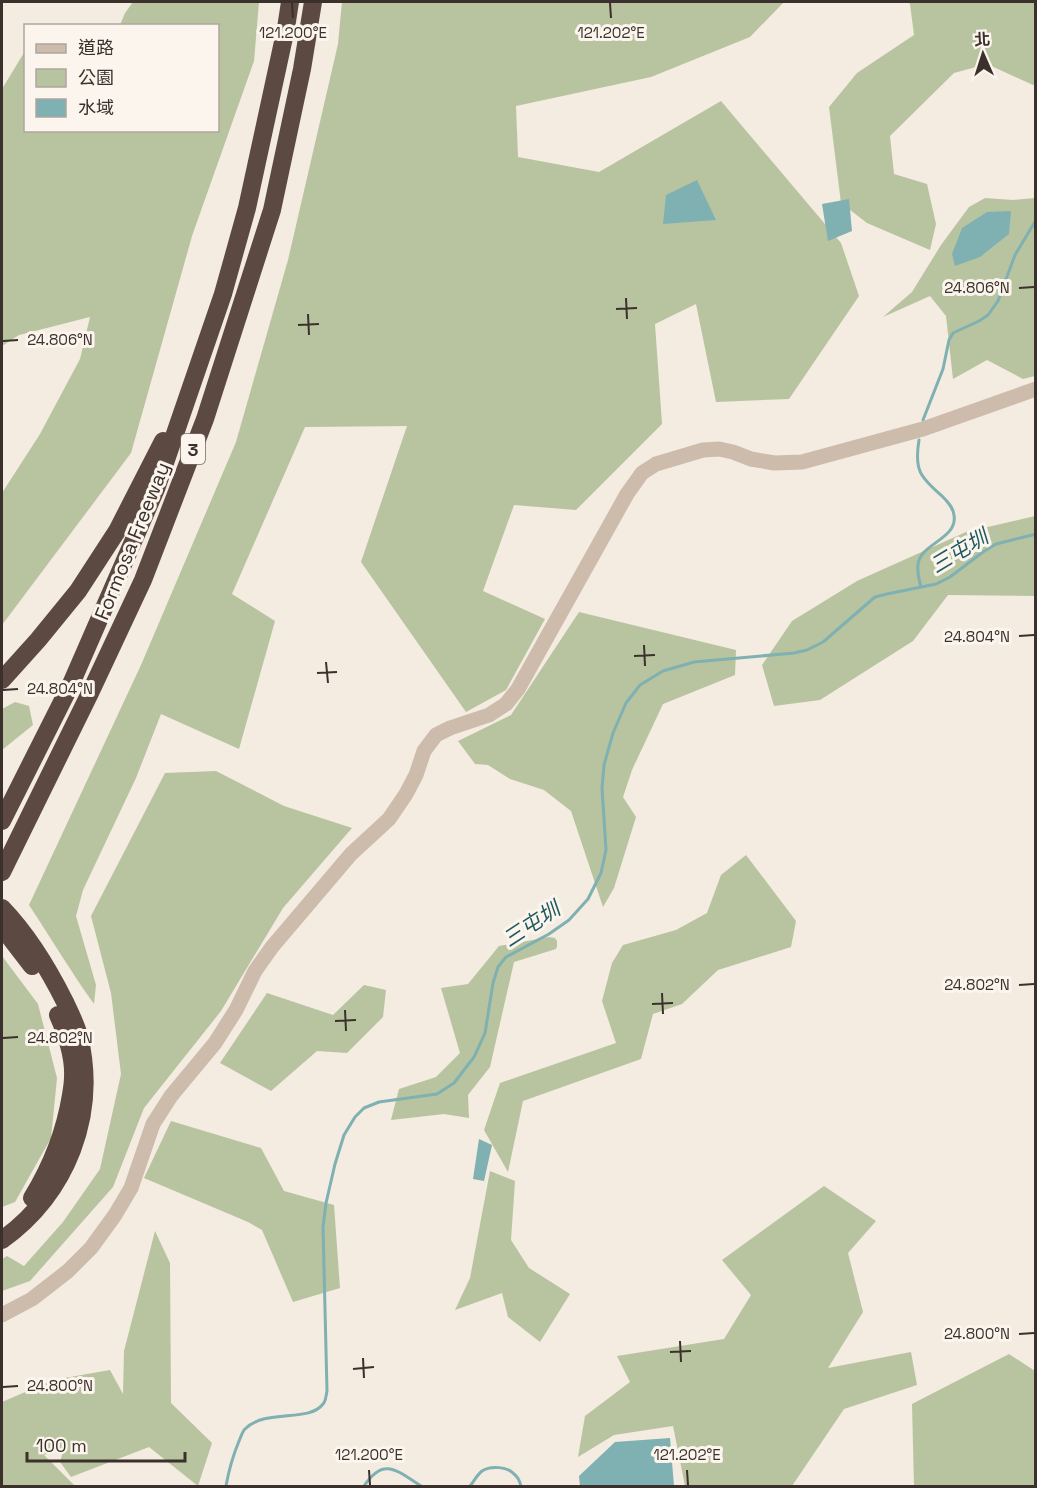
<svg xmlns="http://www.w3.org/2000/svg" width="1037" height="1488" font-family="'Space Grotesk','Noto Sans TC',sans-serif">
<rect width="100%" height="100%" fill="#f4ebe1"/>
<path fill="#b8c4a0" d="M133,2H259L254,61L192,236L131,453L2,625V493L40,434L80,359L90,317L19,335L2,346V89L25,51L26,130H218V26L120,25L125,13Z
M342,2H784L750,37L651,77L516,106L518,157L599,172L721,101L841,243L859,296L789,399L716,402L696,304L655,324L662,424L576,510L514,505L483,591L545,619L506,690L466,712L361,562L407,426L305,427L232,594L275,621L239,749L161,714L136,778L83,890L76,916L96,985L94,1004C71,972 51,938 29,905L141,665L236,442L288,260L338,44Z
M908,2H1035V84L1033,85L987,64L954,73L890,136L894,174L927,184L936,224L930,250L867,223L841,203L829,107L857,73L914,35L910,4Z
M985,198L1013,200L1035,198V376L1023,379L987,360L953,379L946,316L930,296L883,317L912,292L941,245L969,207Z
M1035,516V596L948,595L913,641L820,700L774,706L762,665L792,621L857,581L966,532Z
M579,612L736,650L735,675L663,704L632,770L623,797L636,817L614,888L603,907L571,811L544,790L510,779L488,765L475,764L458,741L511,715Z
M15,702L29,706L33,725L2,750V709Z
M216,771L284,806L352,828L283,908L221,1011L144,1108L113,1187L30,1281L2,1291V1259L7,1256L24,1266L63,1222L100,1169L121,1074L111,993L91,916L165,773Z
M746,855L796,921L791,947L718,970L682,1004L653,1014L641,1059L523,1101L508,1172L484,1130L500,1083L616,1043L602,1001L612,963L623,945L676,930L707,913L721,875Z
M549,937L555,938L557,941V946L556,949L514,962L490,1067L468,1095L469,1118L444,1114L391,1120L399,1089L436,1077L460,1053L441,988L468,984L499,946Z
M2,956L38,1004L57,1078L51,1138L15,1202L2,1207Z
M364,985L386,990L383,1017L347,1053L317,1051L271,1091L220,1063L267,993L333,1015Z
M171,1121L261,1148L284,1191L334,1205L340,1288L293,1302L262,1230L248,1222L144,1178Z
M490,1171L515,1181L511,1240L529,1268L570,1294L540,1342L508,1317L502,1293L455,1310L470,1278Z
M824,1186L876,1221L848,1253L863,1312L828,1368L911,1352L917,1385L844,1409L792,1486H685L673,1426L614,1435L578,1457L585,1416L630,1382L617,1356L724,1339L751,1295L722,1260Z
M155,1231L170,1263L171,1403L212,1443L198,1486L149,1447L71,1477L60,1462L64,1448L44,1455L75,1486H2V1402L53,1380L110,1370L123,1394L124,1351Z
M1009,1354L1035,1371V1486H914L912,1404Z"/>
<path fill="#7fb0b2" d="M697,180L716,220L663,224L666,195Z
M849,199L852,231L828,241L822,204Z
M1011,211L1009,234L980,257L955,266L952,254L962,228L987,212Z
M479,1139L492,1145L484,1181L473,1179Z
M670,1438L674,1486H580L579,1476L615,1442Z"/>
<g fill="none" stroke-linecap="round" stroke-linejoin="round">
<path stroke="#7fb0b2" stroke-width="3" d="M923,420L943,369L949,340L953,333L979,321L988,315L998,301L1015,255L1036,220
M919,440C914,470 920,477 942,496C947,501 953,507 954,515C958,539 921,543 918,564C917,572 919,580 921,587
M226,1486C229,1469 232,1458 239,1441C241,1437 242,1432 245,1429C266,1408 309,1423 323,1404C326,1401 326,1395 327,1391L323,1227L326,1203L335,1164L344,1135L355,1117L364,1108L379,1102L437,1094L454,1083L474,1057L485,1033L493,983L498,967L506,957L549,934L569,920L588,899L601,873L606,850L602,788L604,765L613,733L626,703L640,685L663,671L694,662L794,653L807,650L823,642L875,597L887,594L936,584L950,577L983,552L996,544L1036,534
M364,1486C384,1456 397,1471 421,1486
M470,1486C474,1481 477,1475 482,1471C491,1465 508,1467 514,1474C518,1477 520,1482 521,1486"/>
<path stroke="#cdbbac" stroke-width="15" d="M2,1315L32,1299L68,1271L91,1248L115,1215L131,1188L153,1124L171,1096L215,1043L236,1010L255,971L272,947L351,854L389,819L406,794L416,775L424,751L436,735L450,728L489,715L506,704L518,689L627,494L642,473L656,464L703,450L719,449L733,452L751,459L774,463L802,462L923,429L1036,389"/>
<path stroke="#5c4a42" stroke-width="18" d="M2,680L38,640L78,591L117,531L163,441
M2,821L71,684L156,489L223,294L247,208L286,28L290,2
M2,872L90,693L143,580L205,419L272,210L302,69L313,2
M2,908C28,935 48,968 65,1002C70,1013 76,1024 79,1036C98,1115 67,1193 2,1240
M2,927L32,966
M32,1198C51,1167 65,1132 71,1095C72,1089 73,1083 73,1077C74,1057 66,1033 58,1015"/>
</g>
<path fill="none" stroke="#3b302b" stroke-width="2" d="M292,3L293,18M610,3L611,18M1019,288L1034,287M626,298L627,319M616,309L637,308M308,314L309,335M298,325L319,324M3,341L18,340M1019,636L1034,635M644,645L645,666M634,656L655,655M326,662L328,683M317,673L337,672M3,690L18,689M1019,985L1034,984M662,993L663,1014M652,1004L673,1003M345,1010L346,1031M335,1021L356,1020M3,1038L18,1037M1019,1334L1034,1333M680,1341L681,1362M670,1352L691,1351M363,1358L364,1378M353,1369L374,1367M3,1387L18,1386M369,1470L370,1485M687,1470L688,1485"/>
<g text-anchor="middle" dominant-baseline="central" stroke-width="6" stroke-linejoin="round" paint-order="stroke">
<rect fill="#fbf5ee" stroke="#756b66" stroke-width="1.5" x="181" y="434" width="24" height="30" rx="4.5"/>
<g font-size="18" font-weight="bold" fill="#3b302b">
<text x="193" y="449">3</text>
</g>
<g font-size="20" fill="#3b302b" stroke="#fbf5ee">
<text transform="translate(132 541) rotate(-68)">Formosa Freeway</text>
</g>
<g font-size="21" font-style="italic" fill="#1f5a5e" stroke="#fbf5ee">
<text transform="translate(959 551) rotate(-31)">三屯圳</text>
<text transform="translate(531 924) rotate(-33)">三屯圳</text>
</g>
</g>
<g font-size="15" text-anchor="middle" fill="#3b302b" stroke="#fbf5ee" stroke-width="6" stroke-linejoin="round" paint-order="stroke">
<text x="293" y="38">121.200°E</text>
<text x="611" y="38">121.202°E</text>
<text x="977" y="293">24.806°N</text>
<text x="60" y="345">24.806°N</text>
<text x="977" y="642">24.804°N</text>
<text x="60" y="694">24.804°N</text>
<text x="977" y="990">24.802°N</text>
<text x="60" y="1043">24.802°N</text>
<text x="977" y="1339">24.800°N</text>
<text x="60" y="1391">24.800°N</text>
<text x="369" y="1460">121.200°E</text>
<text x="687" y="1460">121.202°E</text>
</g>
<rect width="1037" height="1488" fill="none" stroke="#3b302b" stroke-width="6"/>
<rect x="24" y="24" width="195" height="108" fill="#fbf5ee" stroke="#aea6a0" stroke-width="1.5"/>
<rect x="36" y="44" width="30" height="9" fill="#cdbbac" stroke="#aea6a0" stroke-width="1.5"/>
<text x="78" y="54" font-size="18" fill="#3b302b">道路</text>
<rect x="36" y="69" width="30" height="18" fill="#b8c4a0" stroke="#aea6a0" stroke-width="1.5"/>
<text x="78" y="84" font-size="18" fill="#3b302b">公園</text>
<rect x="36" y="99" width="30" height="18" fill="#7fb0b2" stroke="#aea6a0" stroke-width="1.5"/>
<text x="78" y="114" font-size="18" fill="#3b302b">水域</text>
<g transform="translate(983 54) rotate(357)" stroke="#fbf5ee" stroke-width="4.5" paint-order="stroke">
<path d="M0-4.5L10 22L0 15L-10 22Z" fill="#3b302b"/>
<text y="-9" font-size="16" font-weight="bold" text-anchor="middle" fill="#3b302b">北</text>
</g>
<path d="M27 1452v9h158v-9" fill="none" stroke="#3b302b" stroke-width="3"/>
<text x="36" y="1452" font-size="18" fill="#3b302b" stroke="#fbf5ee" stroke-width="4.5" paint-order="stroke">100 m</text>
</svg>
